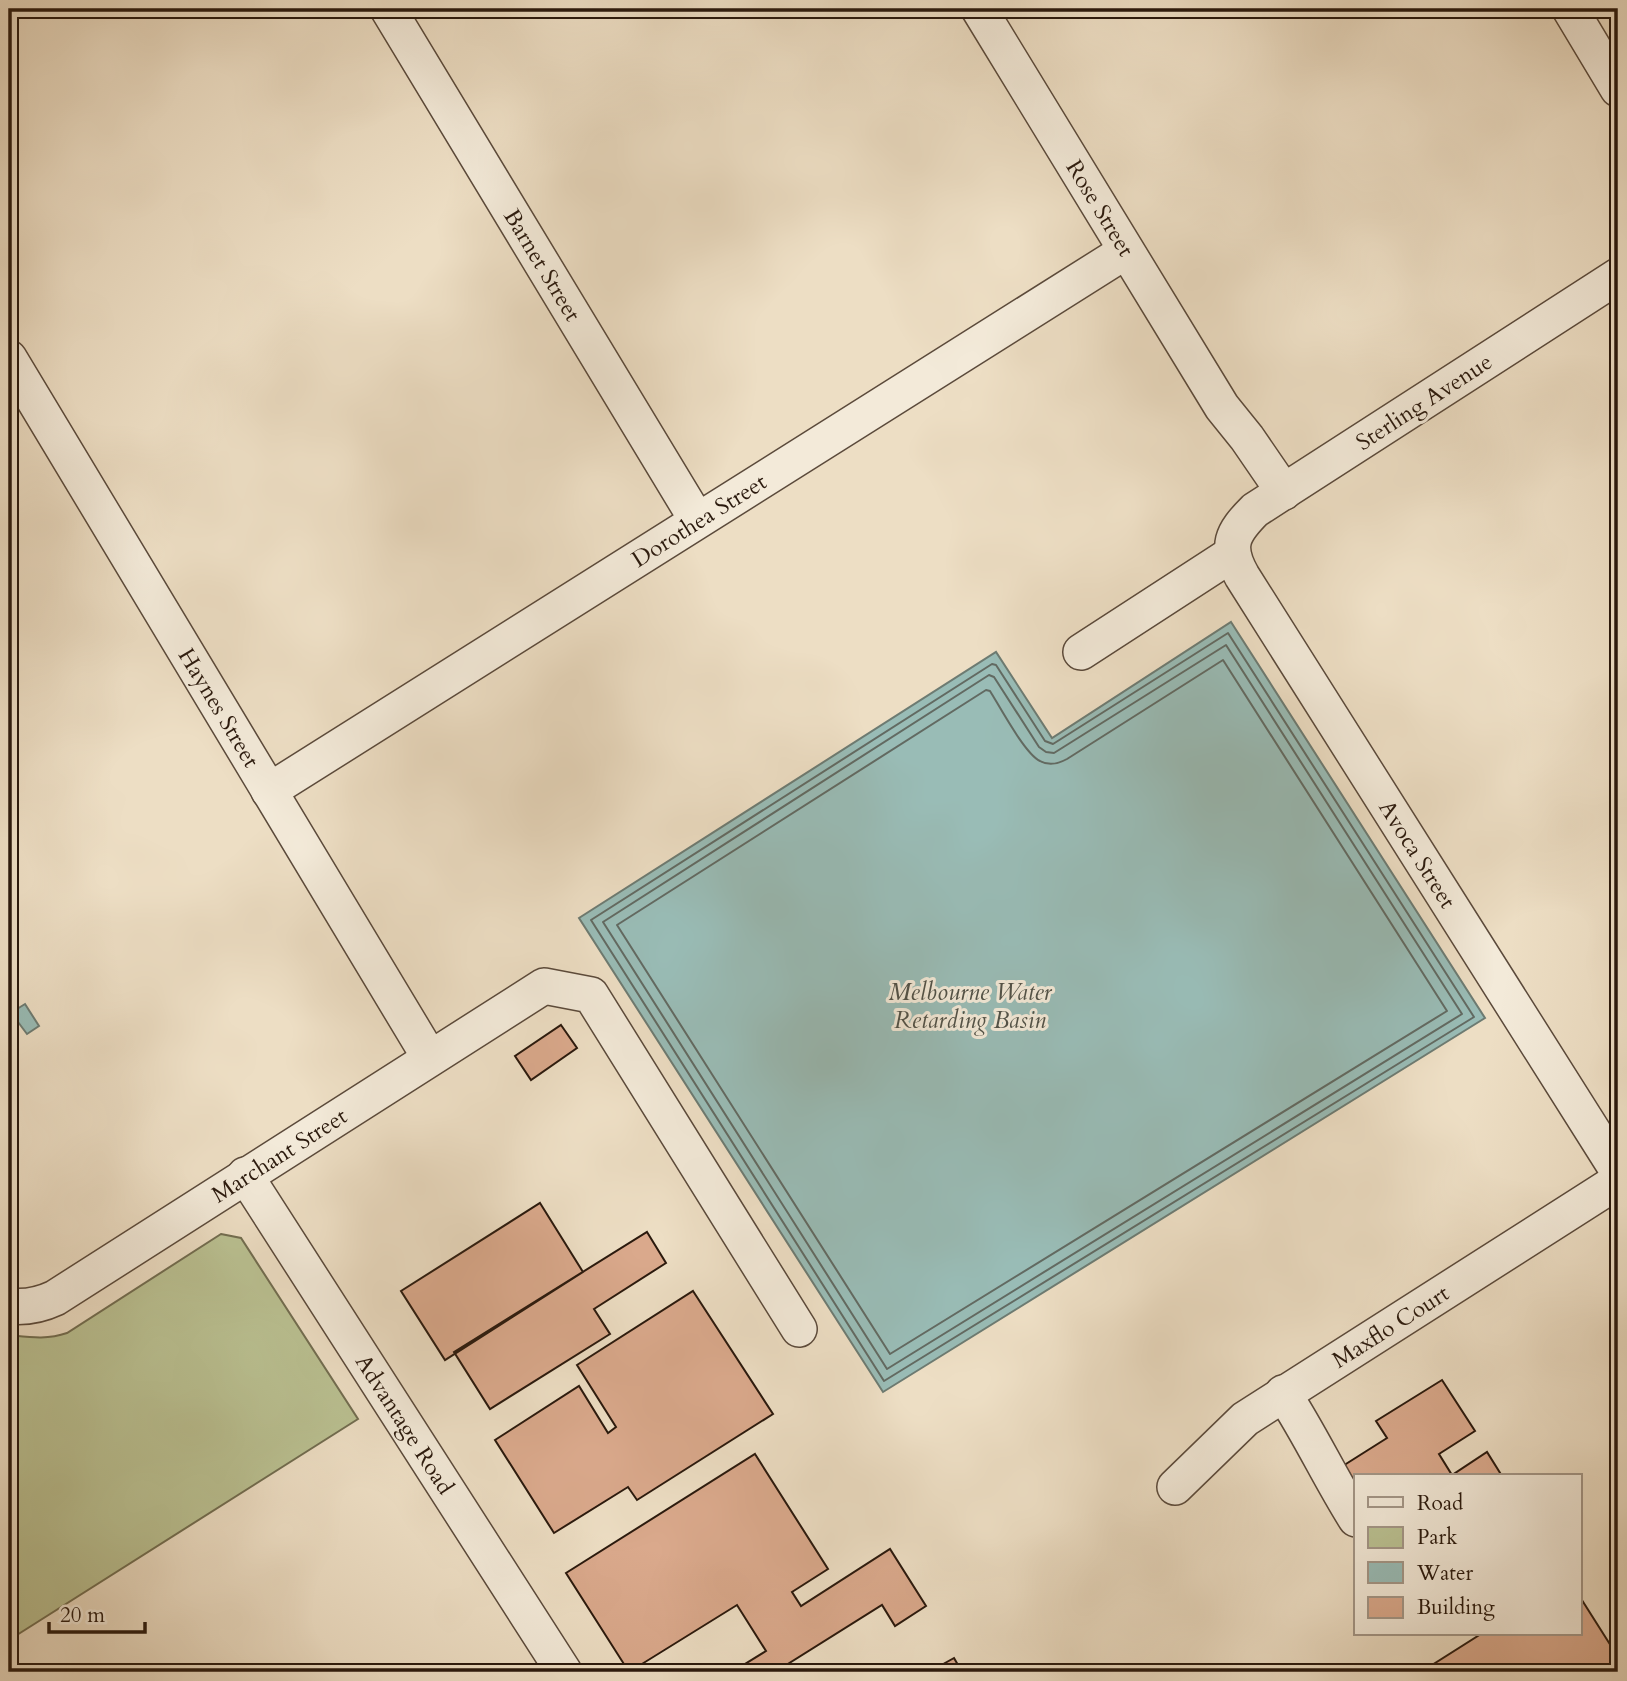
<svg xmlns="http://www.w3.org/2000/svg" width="1627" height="1681" font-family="Cardo,serif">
<rect width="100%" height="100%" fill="#eddec4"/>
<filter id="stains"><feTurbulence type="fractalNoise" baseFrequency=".00286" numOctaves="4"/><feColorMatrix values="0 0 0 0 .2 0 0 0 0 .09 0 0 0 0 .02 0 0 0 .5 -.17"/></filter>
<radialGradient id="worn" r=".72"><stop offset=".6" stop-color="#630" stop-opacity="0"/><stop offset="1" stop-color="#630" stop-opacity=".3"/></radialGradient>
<path fill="#bac192" stroke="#726d50" stroke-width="2" d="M221,1234L241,1238L358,1419L9,1640V1335C29,1337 47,1340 67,1333Z"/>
<path fill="#99bcb6" stroke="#6d7b72" stroke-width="2" d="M1231,622L1485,1018L883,1392L579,918L996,652L1052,738Z
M25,1004L39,1026L27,1034L18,1022L9,1027V1014Z"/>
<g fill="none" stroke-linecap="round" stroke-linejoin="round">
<path stroke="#626a62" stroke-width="2" d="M1228,633L1474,1017L884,1381L591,920L992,664L996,665L1045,741L1053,744Z
M1226,645L1462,1014L887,1369L603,922L989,675L994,677L1039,747L1046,752L1054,753Z
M1223,660L1447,1011L890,1354L617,925L986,690L990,691C1000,707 1025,754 1040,761C1049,766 1058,764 1067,759Z"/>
</g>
<path fill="#daa98c" stroke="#2a190d" stroke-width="2" d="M561,1025L577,1048L531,1080L515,1056Z
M540,1203L583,1272L445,1360L401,1291Z
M647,1232L666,1263L594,1309L610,1334L490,1409L454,1352Z
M693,1291L773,1414L637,1500L628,1487L554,1533L495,1440L579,1386L608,1433L616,1427L577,1365Z
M1442,1380L1475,1431L1439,1454L1452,1475L1487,1452L1502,1476H1356V1497L1338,1469L1387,1438L1376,1421Z
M755,1454L828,1569L792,1592L801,1606L890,1549L926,1606L895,1626L882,1605L775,1672H732L766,1651L737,1605L629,1672L566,1573Z
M1580,1597L1618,1657V1672H1421L1481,1634H1580Z
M954,1658L962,1672H929Z"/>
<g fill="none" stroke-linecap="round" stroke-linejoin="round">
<g stroke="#5b4a3b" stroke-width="38">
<g id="minor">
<path id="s1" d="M388,9L697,520"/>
<path id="s2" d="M979,9L1222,407L1247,438L1284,492"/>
<path d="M1570,9L1618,89"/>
<path id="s3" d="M1618,276L1255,510C1232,533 1225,546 1242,576L1618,1171"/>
<path id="s4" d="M9,358L430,1058"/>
<path d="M1081,652L1232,554"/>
<path id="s5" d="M269,791L1126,251"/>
<path id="s6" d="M245,1175L564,1672"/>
<path id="s7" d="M9,1306C25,1308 40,1305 55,1298L544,986L591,995L799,1329"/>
<path d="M1283,1393C1310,1434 1330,1478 1356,1519"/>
<path id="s8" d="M1175,1487L1245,1419L1618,1181"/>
</g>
</g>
<use href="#minor" stroke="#f3ead9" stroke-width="35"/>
</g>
<g text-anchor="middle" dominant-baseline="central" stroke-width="6" stroke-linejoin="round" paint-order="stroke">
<g font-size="23" fill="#2a190d" stroke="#f3ead9">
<text stroke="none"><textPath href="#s2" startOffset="233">Rose Street</textPath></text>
<text stroke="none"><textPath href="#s1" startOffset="299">Barnet Street</textPath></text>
<text transform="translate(1424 402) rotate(-33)">Sterling Avenue</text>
<text stroke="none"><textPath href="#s5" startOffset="508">Dorothea Street</textPath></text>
<text stroke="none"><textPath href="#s4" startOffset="408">Haynes Street</textPath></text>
<text stroke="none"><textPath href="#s3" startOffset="836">Avoca Street</textPath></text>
<text stroke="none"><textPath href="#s7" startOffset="313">Marchant Street</textPath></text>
<text stroke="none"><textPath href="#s8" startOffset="270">Maxflo Court</textPath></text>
<text stroke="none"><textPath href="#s6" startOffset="296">Advantage Road</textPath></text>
</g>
<g font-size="24" font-style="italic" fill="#515248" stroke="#f3ead9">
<text x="970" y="992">Melbourne Water<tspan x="970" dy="28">Retarding Basin</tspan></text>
</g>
</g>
<rect width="1627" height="1681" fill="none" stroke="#eddec4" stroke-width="35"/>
<rect x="10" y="10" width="1606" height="1660" fill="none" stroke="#2a190d" stroke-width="3.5"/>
<rect x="18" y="18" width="1592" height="1646" fill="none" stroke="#2a190d" stroke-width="2"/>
<rect x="1354" y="1474" width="228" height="161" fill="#f3ead9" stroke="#a39687" stroke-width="2"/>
<rect x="1368" y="1497" width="35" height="10" fill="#f3ead9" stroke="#a39687" stroke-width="2"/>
<text x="1417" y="1510" font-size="21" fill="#2a190d">Road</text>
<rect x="1368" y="1527" width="35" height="21" fill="#bac192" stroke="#a39687" stroke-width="2"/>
<text x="1417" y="1544" font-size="21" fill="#2a190d">Park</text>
<rect x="1368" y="1562" width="35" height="21" fill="#99bcb6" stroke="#a39687" stroke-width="2"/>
<text x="1417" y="1580" font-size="21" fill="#2a190d">Water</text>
<rect x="1368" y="1597" width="35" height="21" fill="#daa98c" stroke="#a39687" stroke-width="2"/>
<text x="1417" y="1614" font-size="21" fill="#2a190d">Building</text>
<path d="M49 1622v10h96v-10" fill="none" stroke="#2a190d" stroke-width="3.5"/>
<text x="60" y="1622" font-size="21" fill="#2a190d" stroke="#f3ead9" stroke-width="5" paint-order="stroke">20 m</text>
<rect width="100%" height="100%" filter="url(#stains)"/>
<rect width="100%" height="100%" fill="url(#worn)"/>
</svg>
